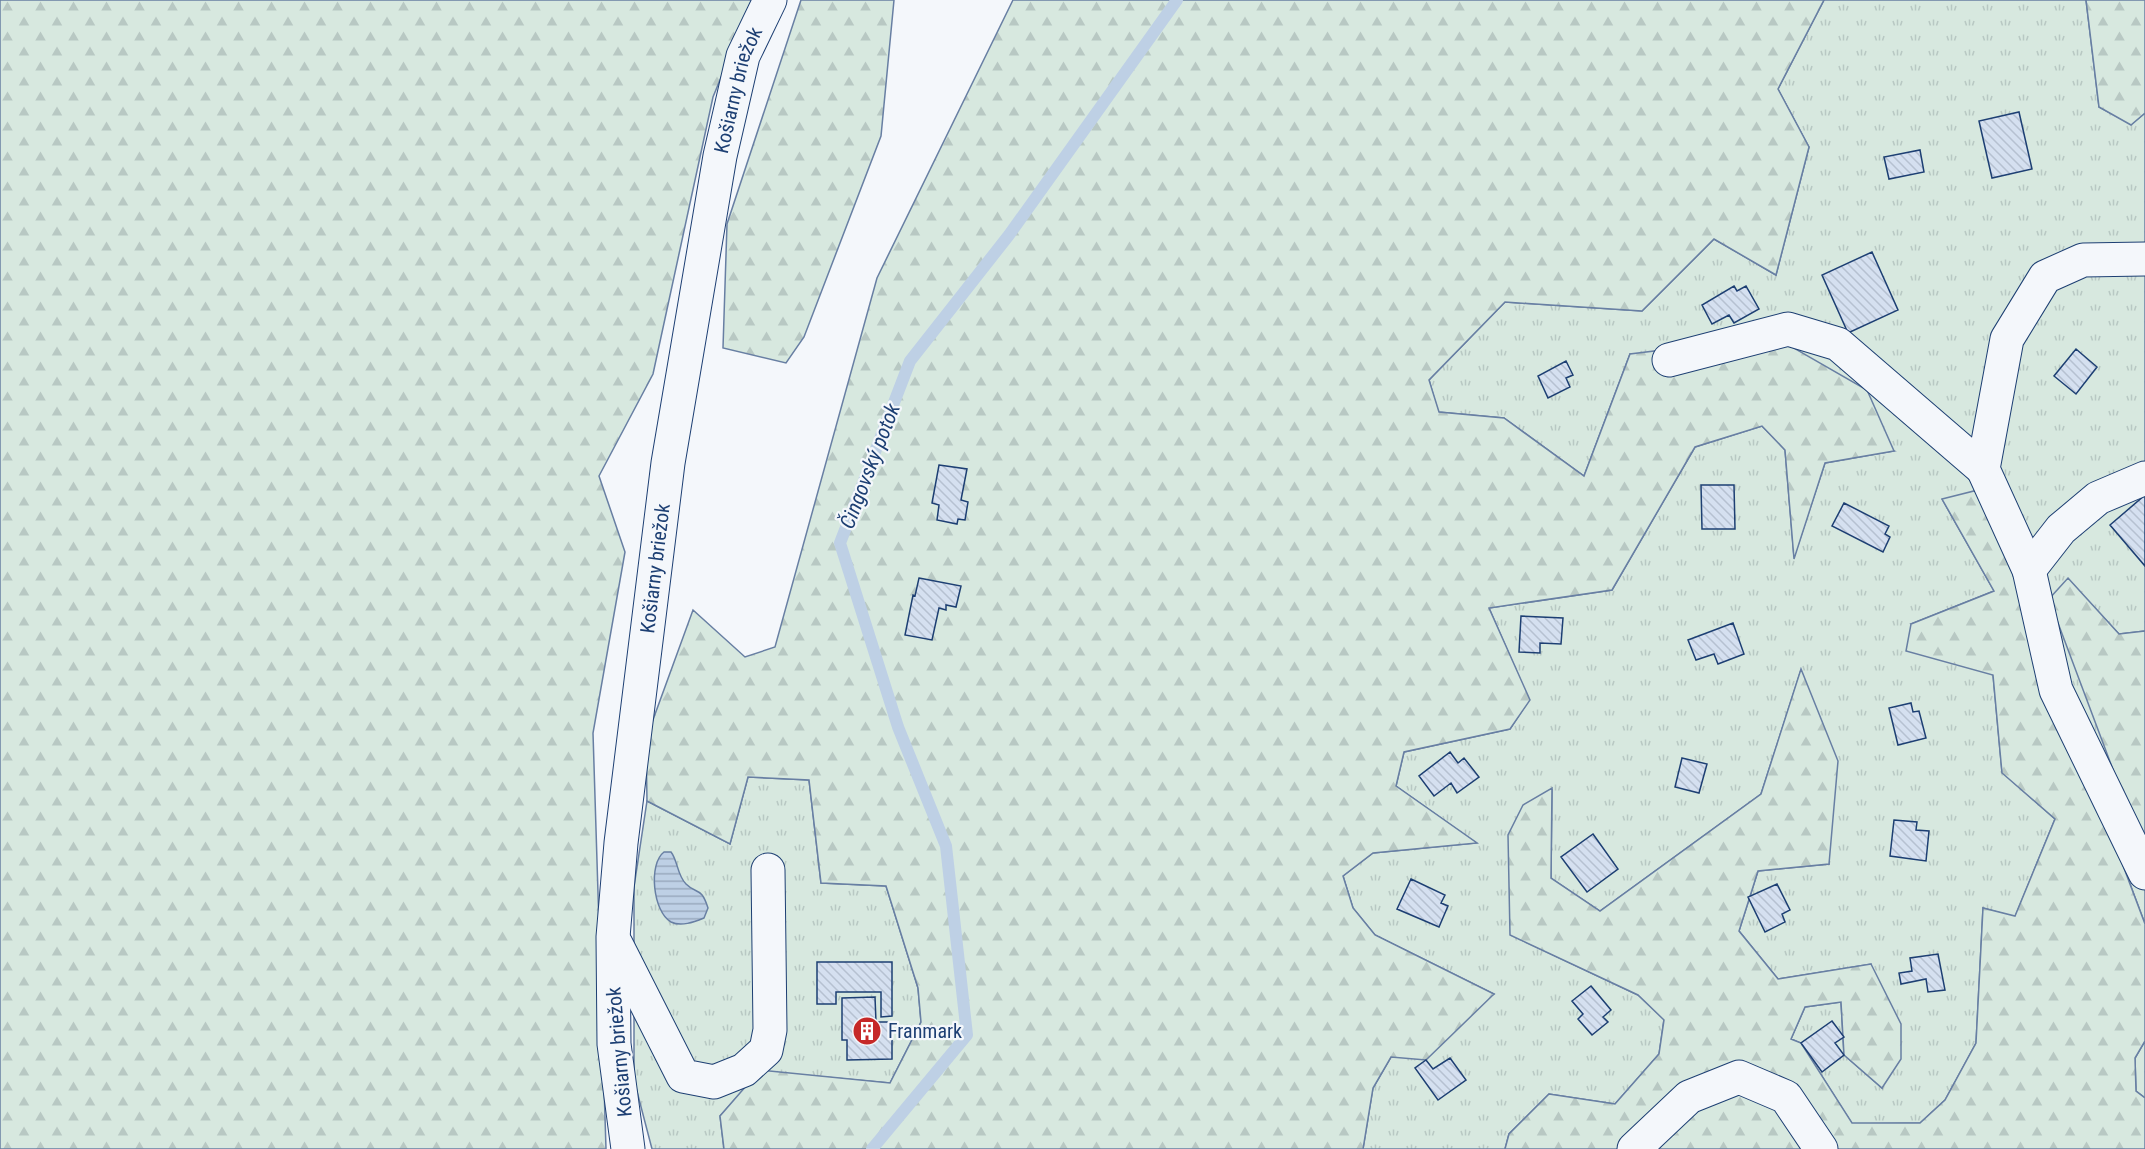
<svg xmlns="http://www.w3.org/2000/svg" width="2145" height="1149" font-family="'Roboto Condensed',sans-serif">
<defs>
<pattern id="grass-tufts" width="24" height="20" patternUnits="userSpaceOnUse" patternTransform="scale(1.5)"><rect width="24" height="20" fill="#d7e8df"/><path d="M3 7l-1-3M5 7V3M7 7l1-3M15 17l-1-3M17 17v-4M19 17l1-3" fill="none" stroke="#b8c8c3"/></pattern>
<pattern id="forest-firs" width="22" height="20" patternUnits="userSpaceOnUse" patternTransform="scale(1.5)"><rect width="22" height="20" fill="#d7e8df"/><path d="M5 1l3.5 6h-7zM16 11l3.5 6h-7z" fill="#b8c8c3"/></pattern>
<pattern id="water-rules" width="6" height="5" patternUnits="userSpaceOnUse" patternTransform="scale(1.5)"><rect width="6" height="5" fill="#bed0e5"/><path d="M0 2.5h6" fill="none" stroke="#9aaabe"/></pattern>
<pattern id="building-back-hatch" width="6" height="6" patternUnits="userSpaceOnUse" patternTransform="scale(1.5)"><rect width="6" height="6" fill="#d5e0f0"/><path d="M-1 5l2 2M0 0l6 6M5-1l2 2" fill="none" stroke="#b6c1d1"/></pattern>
</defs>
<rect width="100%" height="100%" fill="#f4f7fb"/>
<path fill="url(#grass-tufts)" stroke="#687fa3" stroke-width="1.5" d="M1824,0H2086L2099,107L2131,124L2145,113V631L2119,634L2068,579L2145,855V924L2013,573L1942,499L1994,591L1911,624L1993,675L2002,772L2055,819L2015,917L1983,908L1976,1043L1945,1100L1920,1123L1852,1124L1801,1043L1791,1039L1805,1007L1841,1002L1844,1055L1882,1088L1871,964L1778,979L1739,931L1758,871L1829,864L1801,670L1761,794L1600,911L1551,878L1552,789L1511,935L1638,995L1664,1019L1659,1054L1615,1104L1549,1094L1509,1134L1505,1149H1363L1373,1088L1391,1057L1494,994L1375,935L1353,908L1343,876L1373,853L1476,843L1396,786L1404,752L1510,729L1529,700L1489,608L1612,590L1695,447L1762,426L1785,450L1794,557L1825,463L1894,451L1630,354L1584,476L1504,418L1438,412L1429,380L1505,302L1642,311L1714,239L1776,275L1809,147L1778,89Z
M748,777L809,780L821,883L886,886L918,988L921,1022L890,1083L760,1071L720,1116L724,1149H652L634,1080V887L647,801L730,844Z
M2145,1041V1098L2136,1091L2135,1058Z"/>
<path fill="url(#forest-firs)" stroke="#687fa3" stroke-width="1.5" d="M0,0H753L713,97L653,374L599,476L625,552L593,733L606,1149H0Z
M801,0H894L881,136L804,337L786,363L723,348L727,224Z
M1013,0H1824L1778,89L1809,147L1776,275L1714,239L1642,311L1505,302L1429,380L1439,412L1504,418L1584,476L1630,354L1744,340L1778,339L1867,390L1894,451L1825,463L1794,559L1785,450L1762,426L1695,447L1612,590L1489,608L1530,700L1510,729L1404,752L1396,786L1477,843L1373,853L1343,876L1353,908L1375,935L1494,994L1426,1060L1391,1057L1373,1088L1363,1149H724L720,1116L760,1070L890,1083L921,1022L918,988L886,886L821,883L809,780L748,777L730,844L647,801L646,739L693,610L745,657L775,647L877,278Z
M2086,0H2145V113L2131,125L2099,107Z
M1978,490L2013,573L2145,924V1041L2135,1058L2136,1091L2145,1098V1149H1505L1509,1134L1549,1094L1615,1104L1659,1054L1664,1020L1638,995L1510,935L1508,835L1523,805L1552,788L1551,878L1600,911L1761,794L1801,669L1838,761L1829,864L1758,871L1739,931L1778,979L1871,964L1901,1024V1059L1882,1088L1844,1055L1841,1002L1805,1007L1791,1039L1801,1043L1852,1123H1920L1945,1100L1976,1043L1983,908L2015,916L2055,819L2002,773L1993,675L1906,651L1911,624L1994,591L1942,499Z
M2068,578L2119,634L2145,631V855L2049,599Z"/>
<path fill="url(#water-rules)" stroke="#687fa3" stroke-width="1.5" d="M664,852H671C678,861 677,875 686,884C697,895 701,886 708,908L704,918C694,922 681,927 671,922C653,912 648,864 664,852Z"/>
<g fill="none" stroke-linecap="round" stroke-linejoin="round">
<path stroke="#bed0e5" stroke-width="12" d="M872,1149L967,1035L946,846L898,727L840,543L910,361L1009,235L1177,0"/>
</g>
<path fill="url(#building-back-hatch)" stroke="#1d3f73" stroke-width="1.5" d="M2019,112L2032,169L1992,178L1979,121Z
M1920,150L1924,172L1889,179L1884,157Z
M1872,252L1898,310L1848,333L1822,275Z
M1734,286L1737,291L1746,286L1759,309L1734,323L1729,315L1712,324L1702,305Z
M2076,349L2097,367L2076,394L2054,376Z
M1566,361L1573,375L1566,378L1570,387L1548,398L1538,376Z
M939,465L967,469L961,500L968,502L965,520L958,519L957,524L937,520L939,505L932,503Z
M1701,485H1734L1735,529H1702Z
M2145,495V566L2110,525Z
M1844,503L1889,526L1885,534L1890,537L1883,552L1832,526Z
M919,578L961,586L956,607L946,605V610L939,608L932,640L905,635L913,595L915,596Z
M1521,616L1563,618L1561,644L1540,643V653L1519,652Z
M1733,623L1744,654L1718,664L1714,654L1696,660L1688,640Z
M1911,703L1913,712L1919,711L1926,738L1898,745L1889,708Z
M1450,752L1458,763L1464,758L1479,777L1457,793L1451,783L1434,796L1419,776Z
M1682,758L1707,764L1699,793L1675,787Z
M1894,820L1917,822L1916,830L1929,831L1926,861L1890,856Z
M1593,834L1618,869L1587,892L1561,857Z
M1411,879L1445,895L1441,903L1448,906L1439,927L1397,909Z
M1777,884L1790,910L1782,914L1785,922L1765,932L1748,897Z
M1938,954L1945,990L1928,992L1926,979L1901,984L1899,973L1912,971L1910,958Z
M817,962H892V1016L881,1017V992H836V1004H817Z
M1591,986L1611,1010L1603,1017L1608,1022L1592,1035L1578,1019L1583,1014L1572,1001Z
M875,997L876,1022H892V1059L847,1060V1040H842V998Z
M1832,1021L1844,1037L1835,1043L1844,1055L1822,1072L1801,1043Z
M1450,1058L1466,1080L1438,1100L1415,1068L1426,1060L1433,1069Z"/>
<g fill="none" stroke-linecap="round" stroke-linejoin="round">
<g stroke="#1d3f73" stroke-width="35">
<g id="minor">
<path d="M2145,259L2083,260L2045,277L2007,339L1983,469L2029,570L2056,690L2145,873"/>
<path d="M1669,360L1788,329L1838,344L1983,469"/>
<path d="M2029,570L2061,529L2098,498L2145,478"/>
<path d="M616,944L683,1076L714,1082L744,1070L766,1050L770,1030L768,870"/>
<path id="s1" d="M628,1149L614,1044L613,937L621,843L668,463L720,156L743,56L770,0"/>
<path d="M1634,1149L1689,1097L1739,1077L1786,1097L1821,1149"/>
</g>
</g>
<use href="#minor" stroke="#f4f7fb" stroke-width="33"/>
</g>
<defs>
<g id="building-disc" transform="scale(1.5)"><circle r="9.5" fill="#c62828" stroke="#f4f7fb"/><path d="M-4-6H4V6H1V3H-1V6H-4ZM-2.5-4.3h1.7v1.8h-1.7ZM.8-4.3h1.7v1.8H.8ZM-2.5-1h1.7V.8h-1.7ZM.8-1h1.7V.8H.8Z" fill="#fff"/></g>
</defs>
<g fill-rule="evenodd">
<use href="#building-disc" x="867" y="1031"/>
</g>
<g text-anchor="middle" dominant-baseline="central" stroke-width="4.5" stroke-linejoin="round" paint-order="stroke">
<g font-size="20" fill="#1d3f73" stroke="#f4f7fb">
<text stroke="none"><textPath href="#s1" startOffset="1070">Košiarny briežok</textPath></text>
<text stroke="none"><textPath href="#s1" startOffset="584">Košiarny briežok</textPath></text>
<text transform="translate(619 1052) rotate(-95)">Košiarny briežok</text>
</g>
<g font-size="20" fill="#1d3f73" stroke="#f4f7fb" text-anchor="start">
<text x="888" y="1031">Franmark</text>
</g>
<g font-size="21" font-style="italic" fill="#1d3f73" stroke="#f4f7fb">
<text transform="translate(870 466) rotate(-69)">Čingovský potok</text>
</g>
</g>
</svg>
